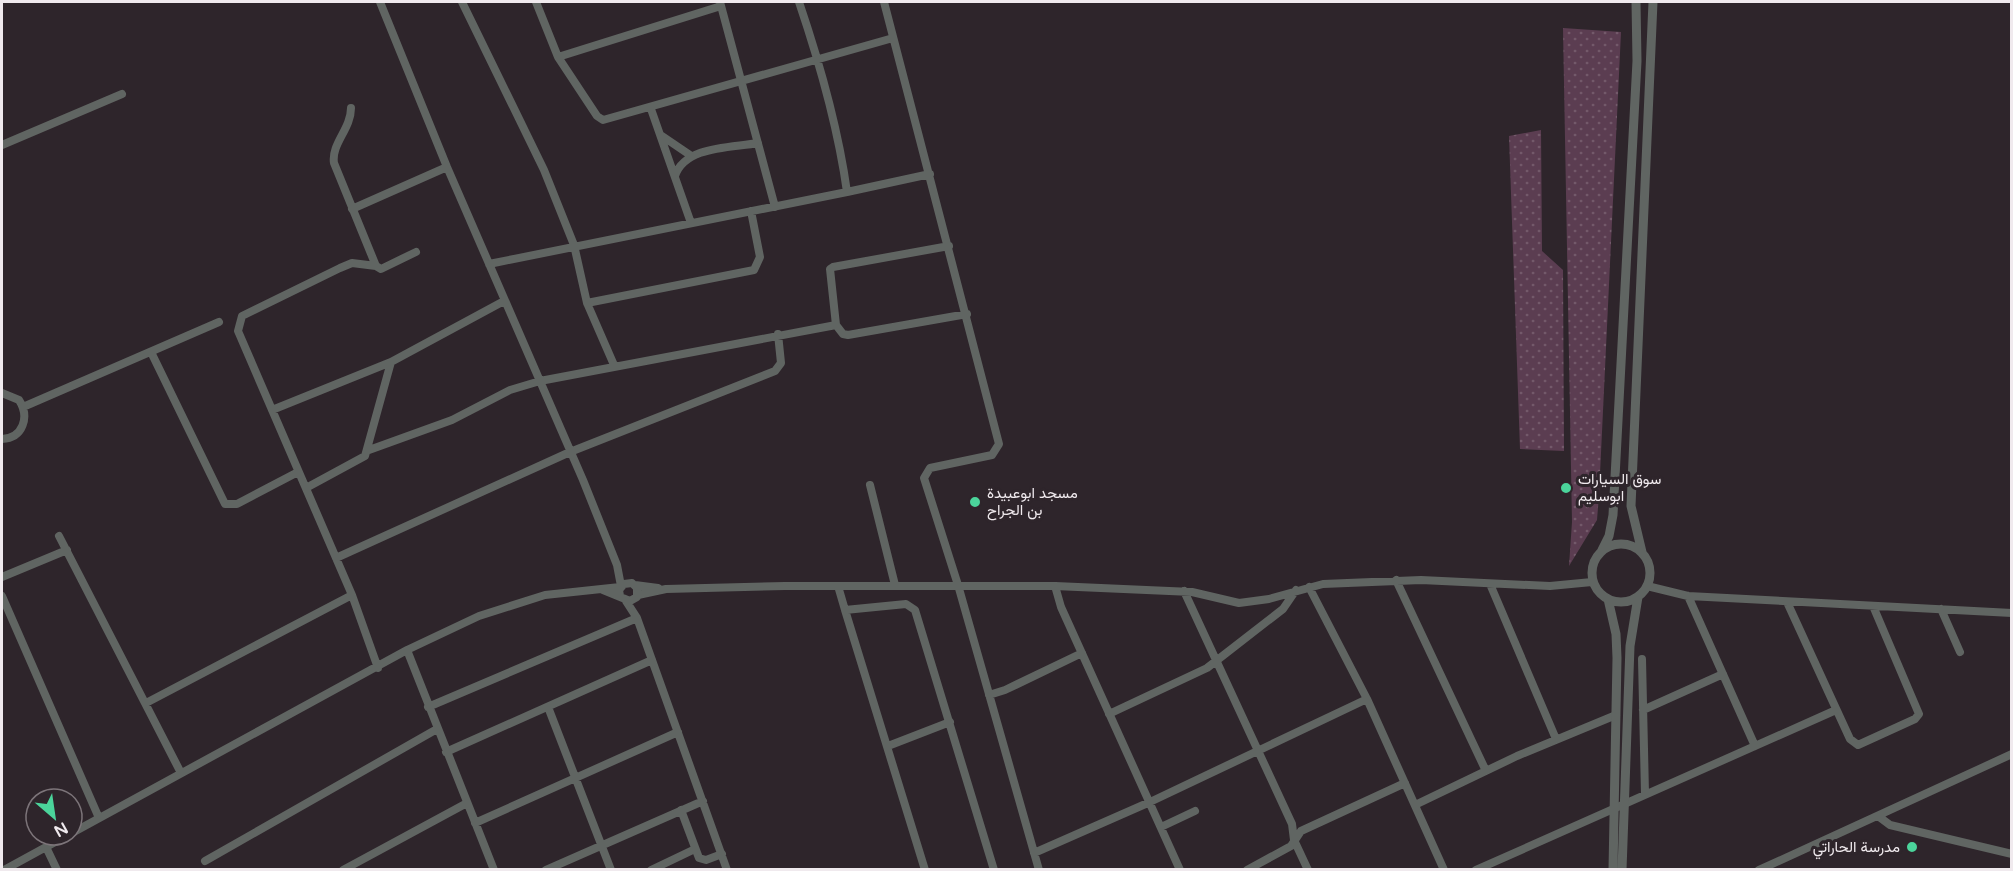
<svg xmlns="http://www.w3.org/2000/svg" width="2013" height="871" font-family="'Varela Round',Vazirmatn,sans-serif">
<defs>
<pattern id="garden-dots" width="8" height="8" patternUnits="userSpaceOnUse" patternTransform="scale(1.5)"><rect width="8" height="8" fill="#5b3d51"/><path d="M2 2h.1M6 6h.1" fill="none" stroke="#73596a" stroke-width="1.8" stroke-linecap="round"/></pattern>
</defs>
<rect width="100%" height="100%" fill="#2e252b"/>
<!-- garden -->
<path fill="url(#garden-dots)" d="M1563,28l58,4 -22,463 -2,25 -28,46 3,-44z
M1541,130l1,121 21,19 1,181 -44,-2 -11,-313z"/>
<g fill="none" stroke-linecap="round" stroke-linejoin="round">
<!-- minor -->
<path stroke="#606562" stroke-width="8" d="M380,2l67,165 136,313 34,85 4,21
M462,2l82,168 30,75 13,58 27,62
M536,2l22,55 39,59 6,4 290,-82
M720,2l55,205
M884,2l115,442 -7,11 -62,13 -6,10 34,107 81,285
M558,57l163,-51
M351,108c0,21 -20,36 -17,55l42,103 5,3 35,-17
M651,109l40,114
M662,136l28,19
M2,145l120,-51
M675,176c10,-30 55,-28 83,-33
M847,192l83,-18
M352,209l95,-42
M489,264l358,-72c-9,-65 -27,-128 -48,-190
M376,266l-24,-3 -12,5 -98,48 -4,15 114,264 26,73
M587,303l167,-33 6,-13 -9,-46
M836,325l7,9 5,1 119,-21
M151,352l74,152h12l61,-32
M2,393l17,7c11,17 4,38 -17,39
M23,407l196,-85
M272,410l119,-48 113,-61
M369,450l83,-30 58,-30 30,-9 296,-56 -6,-56 3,-2 116,-21
M870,485l25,100
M306,488l59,-32 26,-94
M59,536l122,237
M336,558l234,-106 205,-81 6,-8 -3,-29
M2,577l65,-27
M1396,580l90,191
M1490,584l66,155
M635,585l23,3
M838,586l7,24
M1055,586l6,21 119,263
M1647,586l41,10 324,17
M1309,587l58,112 77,171
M603,590l27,11 7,-4v-9l-5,-5 -8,1 -5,6 1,6
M1184,591l108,233 2,16 14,30
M638,595l28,-6 119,-3h270l137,6 47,11 30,-4 54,-15 98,-4 129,6 42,-4
M2,596l97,222
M1688,596l67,150
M626,601l11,17 90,252
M1787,602l63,137 8,6 57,-26 4,-5 -46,-108
M1941,609l19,43
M407,650l87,220
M1642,659l3,135
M989,695l16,-5 77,-37
M146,703l206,-108
M428,707l209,-89
M548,707l63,163
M1643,710l80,-36
M1109,714l98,-46 76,-59 13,-19
M888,746l62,-24
M446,752l206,-92
M1415,805l102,-49 99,-41
M681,810l18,48 7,2 16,-6
M1878,816l12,9 122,29
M475,823l203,-91
M1161,827l34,-16
M72,833l335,-183 72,-34 66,-21 75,-8
M46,847l11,23
M1034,853l116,-51 217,-103
M205,861l232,-132
M4,870l64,-35
M343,870l124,-67
M546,870l157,-69
M651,870l44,-21
M925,870l-80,-260 61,-6 9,6 79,260
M1247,870l44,-24 10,-15 104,-48
M1476,870l360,-160
M1759,870l253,-116"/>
<!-- tertiary -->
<path stroke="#606562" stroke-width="9" d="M1592 573a29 29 0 1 1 58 0a29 29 0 1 1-58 0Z
M1602,550l7,-14 4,-21 24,-454 -1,-59
M1642,552l-11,-46 22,-504
M1608,599l8,35 1,24 -4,212
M1622,870l8,-224 8,-49"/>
</g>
<!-- markers -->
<g fill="#4bd49b" stroke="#2e252b" stroke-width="2">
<circle cx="1566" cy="488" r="6"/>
<circle cx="975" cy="502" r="6"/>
<circle cx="1912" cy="847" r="6"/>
</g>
<g text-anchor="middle" stroke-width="6" stroke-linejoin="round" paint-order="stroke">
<!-- poi labels -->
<g font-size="15" fill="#f0eaee" stroke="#2e252b" text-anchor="start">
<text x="1578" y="484">سوق السيارات<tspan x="1578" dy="17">ابوسليم</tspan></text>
<text x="987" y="498">مسجد ابوعبيدة<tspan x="987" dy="17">بن الجراح</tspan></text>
<text x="1900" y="852" text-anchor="end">مدرسة الحاراتي</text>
</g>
</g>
<!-- border -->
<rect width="2013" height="871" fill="none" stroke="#f0eaee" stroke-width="6"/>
<!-- north arrow -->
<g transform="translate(54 817) rotate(151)"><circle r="28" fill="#2e252b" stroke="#7c7479" stroke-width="1.5"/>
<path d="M0-4.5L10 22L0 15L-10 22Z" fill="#4bd49b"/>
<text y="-9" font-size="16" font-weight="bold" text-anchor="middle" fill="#f0eaee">N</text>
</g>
</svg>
